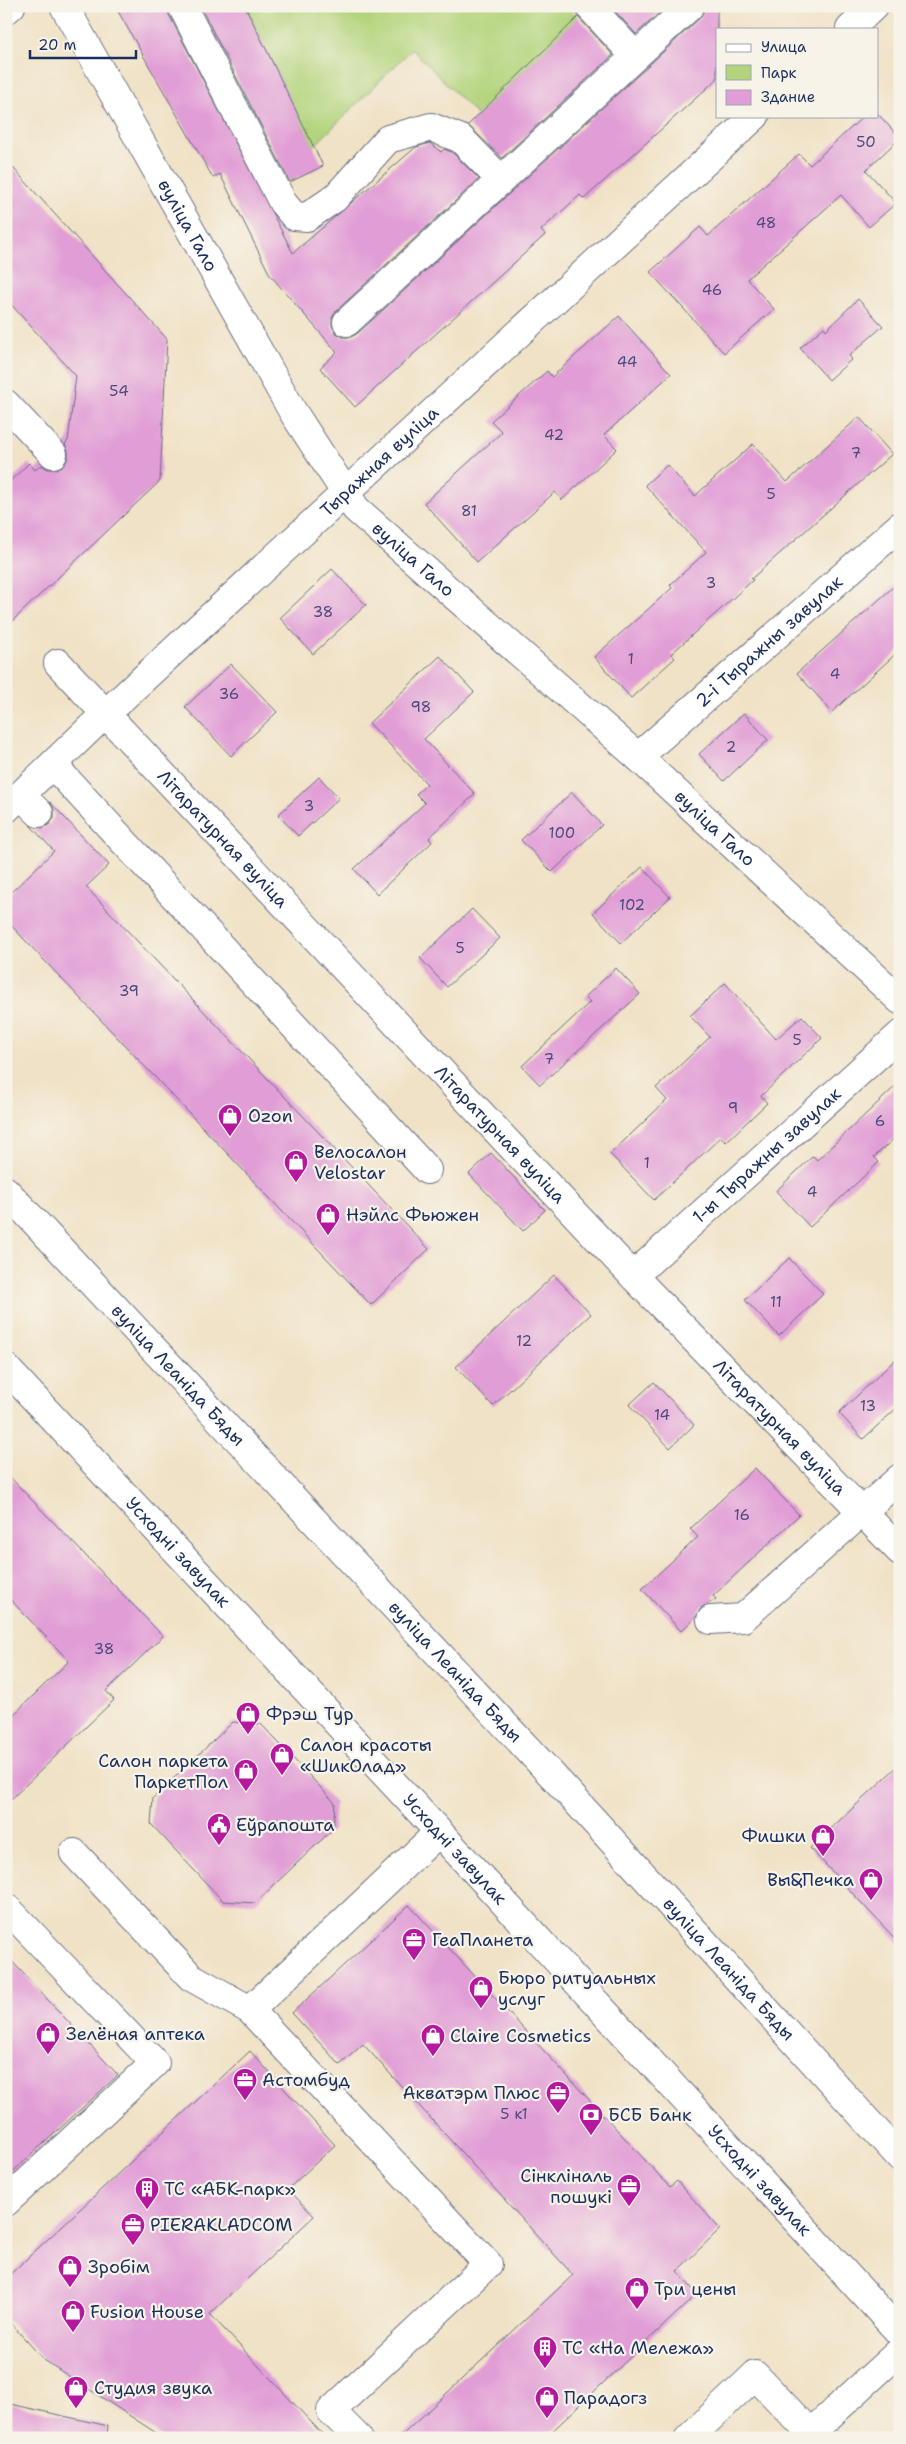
<svg xmlns="http://www.w3.org/2000/svg" width="906" height="2444" font-family="'Shantell Sans',sans-serif">
<rect width="100%" height="100%" fill="#f7f3e8"/>
<filter id="ink" filterUnits="userSpaceOnUse"><feTurbulence type="fractalNoise" baseFrequency=".02" numOctaves="2"/><feDisplacementMap in="SourceGraphic" scale="10" xChannelSelector="R" yChannelSelector="G"/><feConvolveMatrix kernelMatrix="1 2 1 2 8 2 1 2 1" color-interpolation-filters="sRGB"/></filter>
<filter id="wash" filterUnits="userSpaceOnUse"><feTurbulence type="fractalNoise" baseFrequency=".0096" numOctaves="4" result="noise"/><feDisplacementMap in="SourceGraphic" scale="20" xChannelSelector="R" yChannelSelector="G"/><feGaussianBlur stdDeviation="1.12" result="paint"/><feColorMatrix in="noise" values="0 0 0 0 0 0 0 0 0 0 0 0 0 0 0 0 0 1.4 0 .05"/><feComposite in="paint" operator="in"/></filter>
<g filter="url(#wash)">
<rect width="100%" height="100%" fill="#f0e2c6"/>
<!-- green -->
<path fill="#b3d47c" stroke="#67826d" d="M245,6h321l12,12 -100,98 -66,-67 -99,98z"/>
<g id="blocks">
<!-- building -->
<path fill="#e19dd6" d="M115,6h52l1,7 125,240 123,-106 14,-4 11,9 3,-3 8,3 27,27 -143,132 -4,7v8l4,7 7,4h8l7,-4 343,-316 4,-11h12v73l-133,120 -4,-4 -39,35 4,5 -190,172 -35,-39 17,-16 -67,-77 -50,-101 -7,4z
M200,6h45l78,160 -33,16z
M610,6h57l-31,28z
M578,17l35,38 -111,103 -34,-33z
M877,113l23,25 -34,32 30,33 -27,24 -28,-32 -94,84 27,30 -50,44 -74,-81 50,-45 8,9 91,-82 11,11 54,-49h13z
M6,160l161,179 -7,142 -154,146v-142l23,-22 6,7 6,-5 7,4h8l8,-4 4,-7v-7l-3,-7 3,-3 8,-65 -70,-77z
M858,299l25,27 -34,30 3,3 -23,21 -29,-32 24,-21 2,3z
M619,316l52,58 -67,61 13,14 -55,51 -7,-8 -78,70 -53,-59 78,-71 -11,-11 56,-50 5,6z
M859,417l33,37 -141,125 2,1 -82,74 4,4 -44,40 -37,-41 78,-69 -2,-3 36,-33 -61,-67 22,-20 28,31 58,-52 34,38z
M332,569l34,36 -53,49 -33,-36z
M900,581v69l-68,62 -35,-39z
M440,656l34,36 -50,47 51,55 -46,44 3,4 -55,52 -23,-25 71,-66 -9,-9 11,-10 -58,-61z
M231,664l46,48 -46,44 -46,-49z
M744,713l24,27 -44,41 -25,-27z
M319,777l20,21 -41,38 -20,-21z
M572,792l30,33 -50,47 -31,-32z
M50,802l59,63 -23,22 343,362 -58,56 -365,-385v-23l48,-46 -24,-26 13,3 7,-4 4,-7v-8z
M642,867l28,30 -49,46 -28,-30z
M472,909l28,29 -53,49 -27,-29z
M616,968l24,26 -100,91 -18,-19 68,-64 -5,-5z
M725,983l51,56 26,-23 20,22 -61,58 6,7 -41,39 -5,-5 -67,63 -44,-46 57,-54 -11,-12 54,-51 -20,-21z
M900,1082v51l-26,24 5,5 -69,65 -34,-36 37,-35 4,4z
M491,1153l54,57 -22,21 -54,-57z
M789,1258l34,36 -44,42 -34,-36z
M554,1275l37,39 -98,92 -37,-39z
M900,1355v50l-37,34 -24,-26z
M654,1382l40,43 -24,23 -41,-43z
M755,1468l44,47 -86,81 3,3 -14,8 -6,10 -15,14 -39,-42 56,-52 -8,-8z
M6,1473l157,163 -57,55 8,9 -108,104v-82l63,-61 -63,-66z
M233,1722l28,2 74,79 -2,26 -78,74 -32,-2 -72,-77 2,-26z
M900,1764v180l-90,-96z
M409,1905l261,282 7,-6 43,48 -43,42 20,23 -152,144h-146l174,-163 -210,-231 -23,21 -48,-52z
M6,1955l112,120 -112,103z
M250,2051l85,94 -47,44 26,27 -104,98 116,124h-162l-120,-78 -38,-42v-40z
M6,2403l102,23 -1,12h-101z"/>
</g>
</g>
<g filter="url(#ink)">
<use href="#blocks" fill-opacity="0" stroke="#666e82" stroke-width="1"/>
<g fill="none" stroke-linecap="round" stroke-linejoin="round">
<defs>
<g id="minor">
<path id="s1" d="M64,6l229,406 63,97 282,248 262,243"/>
<path d="M182,6l101,197 11,13 13,1 28,-19 53,-59 43,-12 30,12 40,41"/>
<path d="M589,6l46,50"/>
<path d="M6,10l5,-4"/>
<path d="M850,29l24,-23"/>
<path d="M347,322l343,-316"/>
<path d="M6,404l47,50"/>
<path id="s2" d="M58,663l575,613 267,275"/>
<path id="s3" d="M638,757l262,-231"/>
<path d="M53,765l374,405"/>
<path d="M21,795l18,18"/>
<path id="s4" d="M6,809l100,-96 649,-597"/>
<path id="s5" d="M633,1276l267,-241"/>
<path id="s6" d="M6,1368l433,464 461,501"/>
<path d="M711,1620l32,-2 157,-140"/>
<path d="M74,1853l117,124 59,33"/>
<path d="M6,1907l149,156 -149,139"/>
<path d="M358,2438l-27,-27 157,-147 -238,-254 189,-178"/>
<path d="M689,2438l66,-63 55,58"/>
<path d="M805,2438l95,-87"/>
</g>
<g id="major">
<path id="s7" d="M6,1191l558,597 336,369"/>
</g>
</defs>
<!-- minor casing -->
<use href="#minor" stroke="#666e82" stroke-width="30"/>
<!-- major casing -->
<use href="#major" stroke="#666e82" stroke-width="30"/>
<!-- minor -->
<use href="#minor" stroke="#fff" stroke-width="28"/>
<!-- major -->
<use href="#major" stroke="#fff" stroke-width="28"/>
</g>
</g>
<!-- icons -->
<defs>
<symbol id="shop-pin" viewBox="-11 -11 22 30"><path d="M0 17L-7.5 6A9.5 9.5 0 1 1 7.5 6Z" fill="#b5179e" stroke="#f7f3e8"/><path d="M-5-2.5h2.3a2.7 3.5 0 0 1 5.4 0H5L5.5 6h-11ZM-1.5-2.5h3a1.5 2.3 0 0 0-3 0Z" fill="#fff"/></symbol>
<symbol id="civic-pin" viewBox="-11 -11 22 30"><path d="M0 17L-7.5 6A9.5 9.5 0 1 1 7.5 6Z" fill="#b5179e" stroke="#f7f3e8"/><path d="M-.6-6.5H3V-4.5H.6V-3L4-1V1h2V6H-6V1h2V-1L-.6-3ZM-1.2 2.5V6h2.4V2.5Z" fill="#fff"/></symbol>
<symbol id="office-pin" viewBox="-11 -11 22 30"><path d="M0 17L-7.5 6A9.5 9.5 0 1 1 7.5 6Z" fill="#b5179e" stroke="#f7f3e8"/><path d="M-6-3h4V-5.5h4V-3h4V5H-6ZM-1-4.5V-3h2v-1.5ZM-6 0V1H6V0Z" fill="#fff"/></symbol>
<symbol id="bank-pin" viewBox="-11 -11 22 30"><path d="M0 17L-7.5 6A9.5 9.5 0 1 1 7.5 6Z" fill="#b5179e" stroke="#f7f3e8"/><path d="M-6-4H6V4H-6ZM0-2.3a2.3 2.3 0 1 0 0 4.6a2.3 2.3 0 1 0 0-4.6Z" fill="#fff"/></symbol>
<symbol id="building-pin" viewBox="-11 -11 22 30"><path d="M0 17L-7.5 6A9.5 9.5 0 1 1 7.5 6Z" fill="#b5179e" stroke="#f7f3e8"/><path d="M-4-6H4V6H1V3H-1V6H-4ZM-2.5-4.3h1.7v1.8h-1.7ZM.8-4.3h1.7v1.8H.8ZM-2.5-1h1.7V.8h-1.7ZM.8-1h1.7V.8H.8Z" fill="#fff"/></symbol>
</defs>
<g fill-rule="evenodd">
<use href="#shop-pin" x="216" y="1102" width="28" height="38"/>
<use href="#shop-pin" x="282" y="1148" width="28" height="38"/>
<use href="#shop-pin" x="314" y="1201" width="28" height="38"/>
<use href="#shop-pin" x="234" y="1700" width="28" height="38"/>
<use href="#shop-pin" x="268" y="1741" width="28" height="38"/>
<use href="#shop-pin" x="232" y="1757" width="28" height="38"/>
<use href="#civic-pin" x="205" y="1811" width="28" height="38"/>
<use href="#shop-pin" x="809" y="1822" width="28" height="38"/>
<use href="#shop-pin" x="857" y="1866" width="28" height="38"/>
<use href="#office-pin" x="400" y="1926" width="28" height="38"/>
<use href="#shop-pin" x="467" y="1974" width="28" height="38"/>
<use href="#shop-pin" x="34" y="2020" width="28" height="38"/>
<use href="#shop-pin" x="419" y="2022" width="28" height="38"/>
<use href="#office-pin" x="231" y="2066" width="28" height="38"/>
<use href="#office-pin" x="544" y="2079" width="28" height="38"/>
<use href="#bank-pin" x="577" y="2101" width="28" height="38"/>
<use href="#office-pin" x="615" y="2172" width="28" height="38"/>
<use href="#building-pin" x="133" y="2175" width="28" height="38"/>
<use href="#office-pin" x="119" y="2211" width="28" height="38"/>
<use href="#shop-pin" x="56" y="2253" width="28" height="38"/>
<use href="#shop-pin" x="623" y="2275" width="28" height="38"/>
<use href="#shop-pin" x="59" y="2298" width="28" height="38"/>
<use href="#building-pin" x="531" y="2334" width="28" height="38"/>
<use href="#shop-pin" x="62" y="2374" width="28" height="38"/>
<use href="#shop-pin" x="533" y="2384" width="28" height="38"/>
</g>
<g text-anchor="middle" stroke-width="4.5" stroke-linejoin="round" paint-order="stroke">
<!-- number labels -->
<g font-size="15" fill="#4c4a7c">
<text x="866" y="147">50</text>
<text x="766" y="228">48</text>
<text x="712" y="295">46</text>
<text x="627" y="367">44</text>
<text x="119" y="396">54</text>
<text x="554" y="440">42</text>
<text x="856" y="458">7</text>
<text x="771" y="499">5</text>
<text x="469" y="516">81</text>
<text x="711" y="588">3</text>
<text x="323" y="617">38</text>
<text x="631" y="664">1</text>
<text x="835" y="679">4</text>
<text x="229" y="699">36</text>
<text x="421" y="712">98</text>
<text x="731" y="752">2</text>
<text x="309" y="811">3</text>
<text x="562" y="838">100</text>
<text x="632" y="910">102</text>
<text x="460" y="953">5</text>
<text x="129" y="996">39</text>
<text x="797" y="1045">5</text>
<text x="549" y="1064">7</text>
<text x="733" y="1113">9</text>
<text x="880" y="1126">6</text>
<text x="647" y="1168">1</text>
<text x="812" y="1197">4</text>
<text x="776" y="1307">11</text>
<text x="524" y="1346">12</text>
<text x="868" y="1411">13</text>
<text x="662" y="1420">14</text>
<text x="742" y="1520">16</text>
<text x="104" y="1654">38</text>
<text x="514" y="2119">5 к1</text>
</g>
<!-- street labels -->
<g font-size="18" fill="#1b2f5e" stroke="#f7f3e8">
<text dy="6" stroke="none"><textPath href="#s1" startOffset="252">вуліца Гало</textPath></text>
<text dy="6" stroke="none"><textPath href="#s4" startOffset="510">Тыражная вуліца</textPath></text>
<text dy="6" stroke="none"><textPath href="#s1" startOffset="658">вуліца Гало</textPath></text>
<text dy="6" stroke="none"><textPath href="#s3" startOffset="175">2-і Тыражны завулак</textPath></text>
<text dy="6" stroke="none"><textPath href="#s1" startOffset="1062">вуліца Гало</textPath></text>
<text dy="6" stroke="none"><textPath href="#s2" startOffset="241">Літаратурная вуліца</textPath></text>
<text dy="6" stroke="none"><textPath href="#s2" startOffset="646">Літаратурная вуліца</textPath></text>
<text dy="6" stroke="none"><textPath href="#s5" startOffset="180">1-ы Тыражны завулак</textPath></text>
<text dy="6" stroke="none"><textPath href="#s7" startOffset="252">вуліца Леаніда Бяды</textPath></text>
<text dy="6" stroke="none"><textPath href="#s2" startOffset="1051">Літаратурная вуліца</textPath></text>
<text dy="6" stroke="none"><textPath href="#s6" startOffset="252">Усходні завулак</textPath></text>
<text dy="6" stroke="none"><textPath href="#s7" startOffset="658">вуліца Леаніда Бяды</textPath></text>
<text dy="6" stroke="none"><textPath href="#s6" startOffset="658">Усходні завулак</textPath></text>
<text dy="6" stroke="none"><textPath href="#s7" startOffset="1062">вуліца Леаніда Бяды</textPath></text>
<text dy="6" stroke="none"><textPath href="#s6" startOffset="1108">Усходні завулак</textPath></text>
</g>
<!-- poi labels -->
<g font-size="18" fill="#1b2f5e" stroke="#f7f3e8" text-anchor="start">
<text x="248" y="1122">Ozon</text>
<text x="314" y="1158">Велосалон<tspan x="314" dy="21">Velostar</tspan></text>
<text x="346" y="1221">Нэйлс Фьюжен</text>
<text x="266" y="1720">Фрэш Тур</text>
<text x="300" y="1751">Салон красоты<tspan x="300" dy="21">«ШикОлад»</tspan></text>
<text x="228" y="1767" text-anchor="end">Салон паркета<tspan x="228" dy="21">ПаркетПол</tspan></text>
<text x="236" y="1831">Еўрапошта</text>
<text x="806" y="1842" text-anchor="end">Фишки</text>
<text x="854" y="1886" text-anchor="end">Вы&amp;Печка</text>
<text x="432" y="1946">ГеаПланета</text>
<text x="498" y="1984">Бюро ритуальных<tspan x="498" dy="21">услуг</tspan></text>
<text x="66" y="2040">Зелёная аптека</text>
<text x="450" y="2042">Claire Cosmetics</text>
<text x="262" y="2086">Астомбуд</text>
<text x="540" y="2099" text-anchor="end">Акватэрм Плюс</text>
<text x="608" y="2121">БСБ Банк</text>
<text x="612" y="2182" text-anchor="end">Сінкліналь<tspan x="612" dy="21">пошукі</tspan></text>
<text x="164" y="2195">ТС «АБК-парк»</text>
<text x="150" y="2231">PIERAKLADCOM</text>
<text x="88" y="2273">Зробім</text>
<text x="654" y="2295">Три цены</text>
<text x="90" y="2318">Fusion House</text>
<text x="562" y="2354">ТС «На Мележа»</text>
<text x="94" y="2394">Студия звука</text>
<text x="564" y="2404">Парадогз</text>
</g>
</g>
<!-- margin -->
<rect width="906" height="2444" fill="none" stroke="#f7f3e8" stroke-width="25"/>
<!-- legend -->
<rect x="716" y="28" width="162" height="90" fill="#f7f3e8" stroke="#9fa5b1"/>
<rect x="726" y="44" width="25" height="8" fill="#ffffff" stroke="#9fa5b1"/>
<text x="761" y="52" font-size="15" fill="#1b2f5e">Улица</text>
<rect x="726" y="65" width="25" height="15" fill="#b3d47c" stroke="#9fa5b1"/>
<text x="761" y="78" font-size="15" fill="#1b2f5e">Парк</text>
<rect x="726" y="90" width="25" height="15" fill="#e19dd6" stroke="#9fa5b1"/>
<text x="761" y="102" font-size="15" fill="#1b2f5e">Здание</text>
<!-- scale -->
<path d="M30 50v8h106v-8" fill="none" stroke="#1b2f5e" stroke-width="2.5"/>
<text x="38" y="50" font-size="15" fill="#1b2f5e" stroke="#f7f3e8" stroke-width="4" paint-order="stroke">20 m</text>
</svg>
